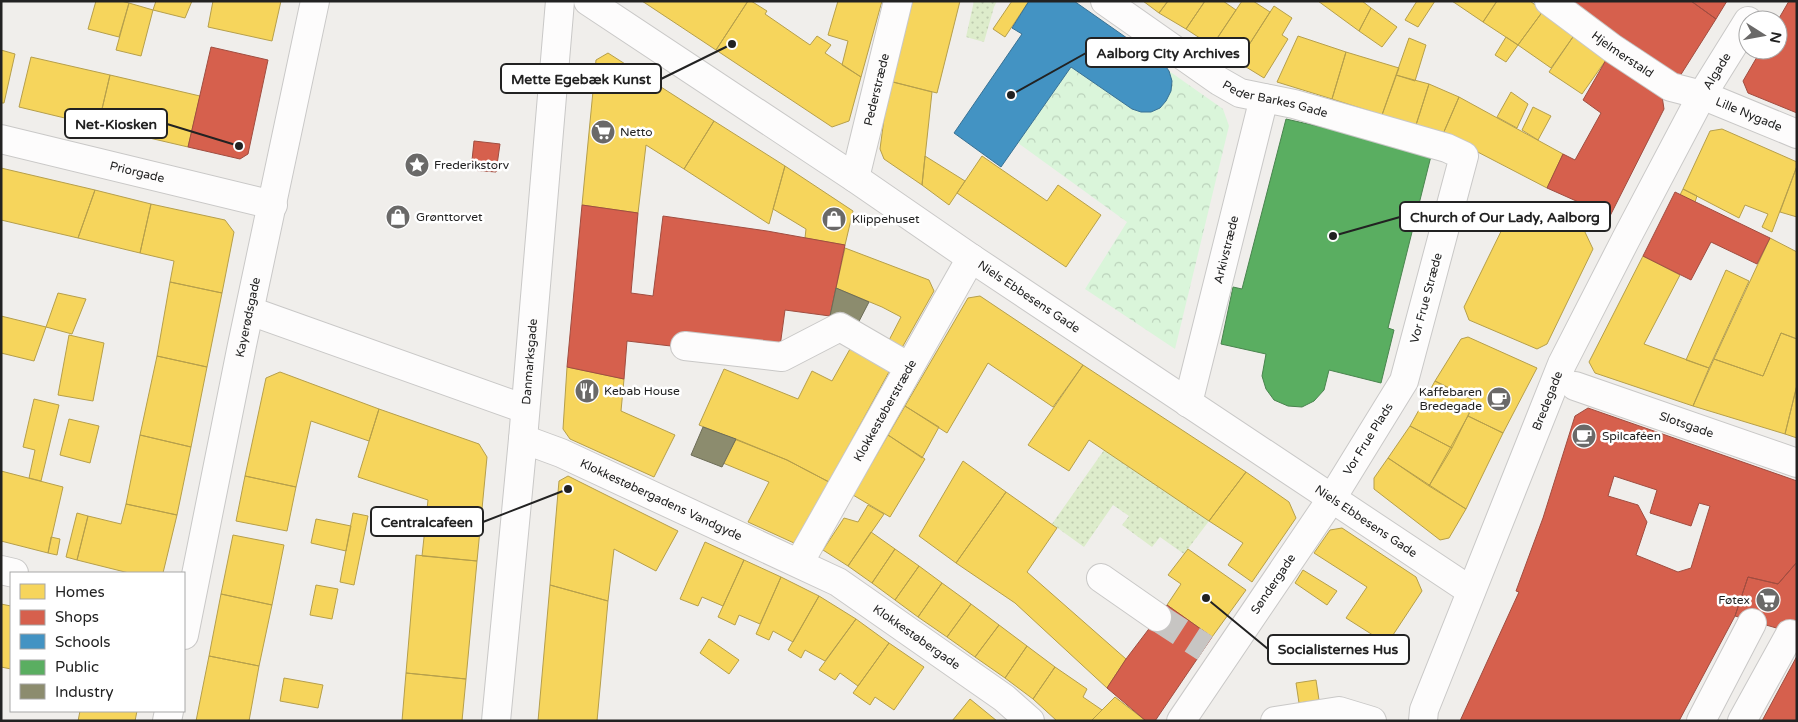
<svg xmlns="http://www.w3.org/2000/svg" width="1798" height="722" font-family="'Varela Round',sans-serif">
<defs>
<pattern id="grass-dots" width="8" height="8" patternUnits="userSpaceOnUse" patternTransform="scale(1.25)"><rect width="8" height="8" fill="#ddeccb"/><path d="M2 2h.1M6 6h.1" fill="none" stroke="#bdcaae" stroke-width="1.8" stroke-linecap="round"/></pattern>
<pattern id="park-crowns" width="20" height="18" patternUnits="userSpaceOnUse" patternTransform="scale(1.25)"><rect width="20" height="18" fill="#daf5da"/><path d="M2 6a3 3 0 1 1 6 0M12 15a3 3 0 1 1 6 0" fill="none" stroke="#bbd2bb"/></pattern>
</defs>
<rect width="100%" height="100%" fill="#f0eeeb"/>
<!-- grass -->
<path fill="url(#grass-dots)" d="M974,1h23l-3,6 -10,35 -18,-5z
M1104,450l105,71 -25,33 -24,-17 -8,10 -30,-22 7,-9 -16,-11 -29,42 -32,-23z"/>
<!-- park -->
<path fill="url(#park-crowns)" d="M1071,67l61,42c28,10 44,-13 37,-38l54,38 6,17 -54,223 -90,-60 42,-67 -109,-79z"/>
<!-- homes -->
<path fill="#f6d55c" stroke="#b69f4b" d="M96,1h25l8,2 -10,34 -31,-8z
M156,1h36l-7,17 -32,-8z
M213,1h68l-9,40 -64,-14z
M642,1h106l-32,49z
M748,1h3l16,10 -2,3 45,31 7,-9 14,9 -6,8 36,24 -12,44 -17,6 -116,-77z
M838,1h44l-21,76 -19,-12 6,-24 -20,-6z
M908,1h52l-23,92 -48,-12z
M1012,1h17l-24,36 -12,-8z
M1143,1h25l-9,12z
M1168,1h37l-19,28 -27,-16z
M1205,1h18l13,9 -24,36 -26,-17z
M1242,1h11l17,11 -32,50 -26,-16z
M1318,1h44l9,7 -12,23z
M1417,1h18l-17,26 -13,-7z
M1452,1h45l-14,21z
M1497,1h33l13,10 -25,34 -35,-23z
M129,3l24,7 -12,46 -25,-6z
M1274,6l18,12 -10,17 6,4 -24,39 -26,-16z
M1371,8l26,19 -15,20 -23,-16z
M1543,11l32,23 -24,34 -33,-23z
M1575,34l31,26 -24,34 -33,-22z
M1298,36l48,16 -14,47 -55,-17z
M1506,37l12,8 -12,17 -11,-7z
M1409,38l17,7 -11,36 -19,-6z
M1,50l14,4 -11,49h-3z
M1346,52l53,16 -17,47 -50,-16z
M608,53l106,68 -30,48 -38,-24 -8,68 -56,-8 14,-145z
M31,57l79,18 -12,51 -79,-19z
M110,75l90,21 -12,51 -90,-21z
M1396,75l33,9 -13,41 -34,-10z
M889,81l43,11 -10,93 -38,-26 -4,-10z
M1429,84l30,13 -16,37 -27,-9z
M1511,92l17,12 -11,24 -20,-11z
M1459,97l104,57 -16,34 -104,-54z
M1533,107l18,9 -13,24 -16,-10z
M714,121l71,45 -16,58 -85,-55z
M1722,129l75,33v4l-25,66 -10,-5 6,-13 -23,-9 -6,13 -56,-29 27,-58z
M925,156l40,25 -16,24 -27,-20z
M982,156l65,45 11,-16 43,30 -35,52 -109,-74z
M785,166l68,45 -8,34 -40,-7 1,-9 -33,-20z
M1797,166v51l-17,-5z
M1,168l94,22 -17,48 -77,-18z
M1683,189l14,7 -2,6 -15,-7z
M95,190l56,14 -11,49 -62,-15z
M1528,202l56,28 9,19 -46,95 -10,5 -68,-29 -5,-13 48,-98z
M151,204l74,16 9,12 -12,61 -52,-11 4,-21 -34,-8z
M1770,238l27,14v87l-16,-6 -18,43 -49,-17z
M845,248l84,32 5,11 -35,62 -13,-7 15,-29 -19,-10 -46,-19z
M1643,256l37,19 -36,69 65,24 -16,38 -98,-33 -6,-11z
M1726,270l23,11 -40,87 -23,-8z
M170,282l52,11 -15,74 -50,-11z
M58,293l28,6 -14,35 -26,-7z
M980,296l103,69 -30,42 -65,-44 -41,70 -42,-27 63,-108z
M1,316l45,11 -12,34 -33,-8z
M1781,333l16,6v46l-12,49 -92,-28 21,-47 49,17z
M69,335l35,8 -11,58 -35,-6z
M1468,337l69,31 -34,65 -35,-17 7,-15 -40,-20 26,-42z
M850,349l40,21 -61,112 -42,-22 -88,-35 25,-56 74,30 14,-28 20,10z
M157,356l50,11 -16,80 -51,-12z
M1083,365l163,107 -37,49 -120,-81 -20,31 -41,-26z
M567,367l57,12 -3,32 54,24 -21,42 -84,-38 -7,-10z
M280,372l99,37 -10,32 -58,-20 -15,66 -51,-11 21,-98z
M1435,381l40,20 -23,47 -42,-22z
M1797,385v53l-12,-4z
M34,399l25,6 -18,76 -12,-3 6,-28 -12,-3z
M905,406l34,21 -17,31 -34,-23z
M379,409l100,35 8,13 -10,104 -55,-5 6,-56 -70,-23z
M1468,416l35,17 -37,76 -37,-23z
M69,419l30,7 -9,37 -30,-8z
M1410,426l42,22 -23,38 -41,-28z
M140,435l51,12 -14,68 -51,-11z
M888,435l37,24 -35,58 -37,-22z
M736,439l51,21 42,22 -35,61 -46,-21 21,-40 -46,-19z
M1388,458l78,51 -17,29 -9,2 -66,-51v-11z
M963,461l43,31 -50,71 -37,-27z
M1,471l62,16 -15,66 -47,-12z
M1246,472l43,30 7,16 -44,64 -24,-17 15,-22 -34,-22z
M245,476l51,11 -9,44 -51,-10z
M568,476l110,55 -22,40 -42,-22 -6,52 -58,-16 9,-104z
M1006,492l51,36 -30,44 99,87 -19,29 -92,-85 -59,-40z
M126,504l51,11 -14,58h-34l-52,-13 11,-44 33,8z
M868,505l16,9 -36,52 -25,-16 21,-32 14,4z
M77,513l11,3 -11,44 -11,-3z
M353,513l15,3 -14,69 -14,-3z
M316,519l35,7 -5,25 -35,-8z
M1342,528l74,49 6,14 -35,53 -41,-26 21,-31 -53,-34 16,-23z
M871,532l24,17 -23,34 -24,-17z
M233,535l51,10 -12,60 -51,-11z
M51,537l9,2 -3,16 -9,-2z
M705,542l39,18 -21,46 -21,-9 -4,9 -18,-7z
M895,549l24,17 -24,34 -23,-17z
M1188,549l58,41 -34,47 -45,-32 14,-21 -13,-9z
M416,555l61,6 -11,118 -60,-6z
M744,560l37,17 -21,47 -21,-9 -4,10 -17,-8z
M919,566l23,17 -24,34 -23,-17z
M1303,570l34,21 -10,14 -32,-22z
M781,577l38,19 -26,46 -20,-11 -4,9 -13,-6z
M942,583l29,21 -24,33 -29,-20z
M316,585l22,4 -6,30 -22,-4z
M550,585l58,16 -11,120h-59z
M221,594l51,11 -13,61 -50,-10z
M819,596l37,23 -31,42 -20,-11 -4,8 -13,-8z
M1,604l10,2v63l-10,-2z
M971,604l28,21 -24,32 -28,-20z
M856,619l33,24 -31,43 -18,-13 -5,7 -16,-10z
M999,625l28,21 -22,32 -30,-21z
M709,639l30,21 -10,14 -29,-21z
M889,643l35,24 -30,43 -19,-13 -5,8 -17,-12z
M1027,646l28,21 -22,32 -28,-21z
M209,656l50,10 -10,55h-53z
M1055,667l32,22 -4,8 19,13 -11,11h-34l-24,-22z
M406,673l60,6 -4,42h-60z
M284,678l39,7 -5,23 -38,-7z
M1316,680l3,20 -20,3 -3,-20z
M1115,697l31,24h-55z
M970,699l27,22h-45z
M80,711h57l-2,10h-57z"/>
<!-- shops -->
<path fill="#d6604d" stroke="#a04d40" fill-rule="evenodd" d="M1568,1h123l25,18 -36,57z
M1691,1h36l-11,18z
M1789,1h8v112l-49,-20 -5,-12 18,-31h17v-30z
M211,47l57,13 -20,94 -8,5 -52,-12z
M1606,60l56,36 2,13 -54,107 -63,-28 16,-34 12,6 26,-47 -18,-13z
M474,141l26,3 -4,28 -25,-2z
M1675,192l95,46 -13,26 -46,-22 -20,38 -48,-24z
M582,205l56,8 -7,80 22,3 10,-80 104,15 78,14 -15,71 -45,-6 -6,44 -107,-14 -1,6 -44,-5 -3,38 -57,-12z
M1588,408l209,73v81l-19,22 -30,-7 -13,39 -56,105h-219l59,-129 -3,-1 27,-73 32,-102zM1614,476l43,14 -7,23 41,13 8,-23 11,3 -19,62 -13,4 -42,-17 11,-33 -9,-17 -30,-9z
M1797,562v72l-62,-18 13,-39 30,7z
M1167,605l45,32 -57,84h-9l-39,-33 19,-29z
M1797,656v65h-35z"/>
<!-- schools -->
<path fill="#4393c3" stroke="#397193" d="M1029,1h45l90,63 5,7 3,10 -1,10 -5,10 -6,7 -9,4h-10l-9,-3 -61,-42 -70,100 -47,-34 68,-99 -10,-6z"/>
<!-- public -->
<path fill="#5aae61" stroke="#49844e" d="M1286,119l146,33 -44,176 6,2 -13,53 -52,-13 -5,20 -10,11 -12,6 -14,-1 -14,-6 -8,-11 -4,-13 4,-22 -45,-10 12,-57 9,2z"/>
<!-- industry -->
<path fill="#8c8c6e" stroke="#6c6c57" d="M836,288l33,14 -14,27 -25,-13z
M703,427l33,12 -14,28 -31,-12z"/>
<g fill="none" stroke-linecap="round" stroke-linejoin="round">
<!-- minor-tunnel -->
<path stroke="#c7c5c3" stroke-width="28" stroke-dasharray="28 14" stroke-linecap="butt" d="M1157,617l48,31"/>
<defs>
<g id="minor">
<path id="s1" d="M588,1l267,177 116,80 500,333"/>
<path id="s2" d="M1105,1l114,80 21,12 54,11 153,44 17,8 -60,225 -72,117 -151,223"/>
<path id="s3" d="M1549,1l63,47 59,39 31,8 95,39"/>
<path id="s4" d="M1,139l272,66"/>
<path id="s5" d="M855,178l43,-177"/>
<path d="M250,311l275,98"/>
<path d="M685,346l97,11 58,-30 69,40"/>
<path id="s6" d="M1575,386l222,77"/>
<path id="s7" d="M1188,403l76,-305"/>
<path id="s8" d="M523,439l38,14 277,129 166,116 26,23"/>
<path id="s9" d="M799,563l172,-305"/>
<path d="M1,570l13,3"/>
<path d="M1101,578l56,39"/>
<path id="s10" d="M184,635l58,-290 73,-344"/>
<path d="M167,721l2,-10"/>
<path id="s11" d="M496,721l27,-282 37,-438"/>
<path d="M1275,721l64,-10 33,10"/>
<path id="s12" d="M1423,721l1,-11 138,-346 64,-125 76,-144 46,-74"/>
<path d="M1701,721l51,-98"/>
<path d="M1742,721l48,-87"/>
</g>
</defs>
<!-- minor casing -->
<use href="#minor" stroke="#c9c8c7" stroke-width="30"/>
<!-- minor -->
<use href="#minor" stroke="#fdfcfc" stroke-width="28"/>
</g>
<!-- icons -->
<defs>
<symbol id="supermarket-disc" viewBox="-11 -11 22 22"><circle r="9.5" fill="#6a6968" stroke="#fff"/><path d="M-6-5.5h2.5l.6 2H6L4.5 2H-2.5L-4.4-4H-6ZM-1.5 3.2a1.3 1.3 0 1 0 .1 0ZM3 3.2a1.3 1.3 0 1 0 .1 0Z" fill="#fff"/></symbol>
<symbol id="sight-disc" viewBox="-11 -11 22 22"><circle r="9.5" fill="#6a6968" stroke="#fff"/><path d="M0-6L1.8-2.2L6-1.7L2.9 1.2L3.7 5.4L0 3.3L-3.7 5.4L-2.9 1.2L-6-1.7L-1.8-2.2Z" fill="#fff"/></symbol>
<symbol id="shop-disc" viewBox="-11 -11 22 22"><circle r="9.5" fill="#6a6968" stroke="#fff"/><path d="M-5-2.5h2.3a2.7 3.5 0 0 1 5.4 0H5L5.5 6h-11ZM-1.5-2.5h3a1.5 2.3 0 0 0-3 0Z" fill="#fff"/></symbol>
<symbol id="restaurant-disc" viewBox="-11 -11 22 22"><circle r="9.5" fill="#6a6968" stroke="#fff"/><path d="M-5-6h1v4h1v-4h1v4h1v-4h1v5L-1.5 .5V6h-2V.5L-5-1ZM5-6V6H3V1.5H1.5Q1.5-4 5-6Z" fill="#fff"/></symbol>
<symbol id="cafe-disc" viewBox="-11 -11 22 22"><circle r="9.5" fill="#6a6968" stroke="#fff"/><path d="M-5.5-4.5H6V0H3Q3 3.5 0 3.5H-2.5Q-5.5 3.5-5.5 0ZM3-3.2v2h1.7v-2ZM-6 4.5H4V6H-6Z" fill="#fff"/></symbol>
</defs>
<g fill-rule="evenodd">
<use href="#supermarket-disc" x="589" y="118" width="28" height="28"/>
<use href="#sight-disc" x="403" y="151" width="28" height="28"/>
<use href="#shop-disc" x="384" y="203" width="28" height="28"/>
<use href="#shop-disc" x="820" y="205" width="28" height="28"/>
<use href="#restaurant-disc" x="573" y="377" width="28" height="28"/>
<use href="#cafe-disc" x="1485" y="385" width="28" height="28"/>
<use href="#cafe-disc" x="1570" y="422" width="28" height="28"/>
<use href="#supermarket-disc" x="1754" y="586" width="28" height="28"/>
</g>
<g text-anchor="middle" stroke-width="5" stroke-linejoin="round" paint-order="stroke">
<!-- street labels -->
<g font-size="12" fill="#222" stroke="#fff">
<text dy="4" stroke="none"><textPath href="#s3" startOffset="91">Hjelmerstald</textPath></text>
<text dy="4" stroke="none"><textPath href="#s12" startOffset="715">Algade</textPath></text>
<text dy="4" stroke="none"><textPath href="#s5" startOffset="91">Pederstræde</textPath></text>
<text dy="4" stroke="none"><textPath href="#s2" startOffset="199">Peder Barkes Gade</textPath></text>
<text dy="4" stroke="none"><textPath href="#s3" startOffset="232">Lille Nygade</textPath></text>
<text dy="4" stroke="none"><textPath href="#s4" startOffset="140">Priorgade</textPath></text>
<text dy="4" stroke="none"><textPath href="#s7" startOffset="158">Arkivstræde</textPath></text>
<text dy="4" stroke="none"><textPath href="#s1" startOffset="531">Niels Ebbesens Gade</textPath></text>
<text transform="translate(1426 298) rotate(-75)" y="4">Vor Frue Stræde</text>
<text dy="4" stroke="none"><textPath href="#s10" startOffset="324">Kayerødsgade</textPath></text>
<text dy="4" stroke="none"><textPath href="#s11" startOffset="361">Danmarksgade</textPath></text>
<text dy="4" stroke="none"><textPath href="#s12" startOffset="344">Bredegade</textPath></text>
<text dy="4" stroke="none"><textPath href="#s9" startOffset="175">Klokkestøberstræde</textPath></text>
<text dy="4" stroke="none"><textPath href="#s6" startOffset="118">Slotsgade</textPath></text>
<text transform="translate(1368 439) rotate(-58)" y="4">Vor Frue Plads</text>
<text dy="4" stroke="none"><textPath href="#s8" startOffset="151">Klokkestøbergadens Vandgyde</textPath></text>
<text dy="4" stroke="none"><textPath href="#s1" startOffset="936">Niels Ebbesens Gade</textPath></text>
<text transform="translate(1273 584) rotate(-56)" y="4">Søndergade</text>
<text dy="4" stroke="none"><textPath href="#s8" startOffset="442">Klokkestøbergade</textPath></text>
</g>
<!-- poi labels -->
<g font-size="12" fill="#222" stroke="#fff" text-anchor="start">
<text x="620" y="136">Netto</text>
<text x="434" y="169">Frederikstorv</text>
<text x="416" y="221">Grønttorvet</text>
<text x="852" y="223">Klippehuset</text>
<text x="604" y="395">Kebab House</text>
<text x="1482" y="396" text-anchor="end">Kaffebaren<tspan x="1482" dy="14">Bredegade</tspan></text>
<text x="1602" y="440">Spilcaféen</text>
<text x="1750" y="604" text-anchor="end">Føtex</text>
</g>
</g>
<!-- callouts -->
<path fill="none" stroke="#222" stroke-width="2" d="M1011 95L1086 53M732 44L661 79M239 146L167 124M1333 236L1400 217M568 489L483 522M1206 598L1268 649"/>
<g fill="#222" stroke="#fff" stroke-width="2">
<circle cx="1011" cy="95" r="5"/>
<circle cx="732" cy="44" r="5"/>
<circle cx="239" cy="146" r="5"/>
<circle cx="1333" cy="236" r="5"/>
<circle cx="568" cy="489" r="5"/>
<circle cx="1206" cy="598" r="5"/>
</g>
<g fill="#fff" stroke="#222" stroke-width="2">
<rect x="1086" y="38" width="163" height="29" rx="5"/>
<rect x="501" y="64" width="160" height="29" rx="5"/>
<rect x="65" y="109" width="102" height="29" rx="5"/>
<rect x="1400" y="202" width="210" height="29" rx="5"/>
<rect x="371" y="507" width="112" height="29" rx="5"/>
<rect x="1268" y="635" width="141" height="29" rx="5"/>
</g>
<g font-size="14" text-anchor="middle" font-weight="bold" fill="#222">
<text x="1168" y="58">Aalborg City Archives</text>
<text x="581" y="84">Mette Egebæk Kunst</text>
<text x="116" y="129">Net-Kiosken</text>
<text x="1505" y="222">Church of Our Lady, Aalborg</text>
<text x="427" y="527">Centralcafeen</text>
<text x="1338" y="654">Socialisternes Hus</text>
</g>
<!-- border -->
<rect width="1798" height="722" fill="none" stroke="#222222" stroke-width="5"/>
<!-- legend -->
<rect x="10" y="572" width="175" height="140" fill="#ffffff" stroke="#a7a7a7"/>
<rect x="20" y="584" width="25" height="15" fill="#f6d55c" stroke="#a7a7a7"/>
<text x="55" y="597" font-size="15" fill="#222222">Homes</text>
<rect x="20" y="610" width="25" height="15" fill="#d6604d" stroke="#a7a7a7"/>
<text x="55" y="622" font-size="15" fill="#222222">Shops</text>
<rect x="20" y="634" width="25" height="15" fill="#4393c3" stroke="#a7a7a7"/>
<text x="55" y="647" font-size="15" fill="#222222">Schools</text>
<rect x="20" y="660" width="25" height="15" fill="#5aae61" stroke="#a7a7a7"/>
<text x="55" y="672" font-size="15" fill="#222222">Public</text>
<rect x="20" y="684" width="25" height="15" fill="#8c8c6e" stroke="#a7a7a7"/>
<text x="55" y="697" font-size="15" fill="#222222">Industry</text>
<!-- north arrow -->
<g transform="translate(1763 35) rotate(101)"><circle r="24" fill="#ffffff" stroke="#a7a7a7"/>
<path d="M0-4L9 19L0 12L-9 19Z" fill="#6a6968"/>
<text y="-8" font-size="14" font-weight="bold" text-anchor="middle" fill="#222222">N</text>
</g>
</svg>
